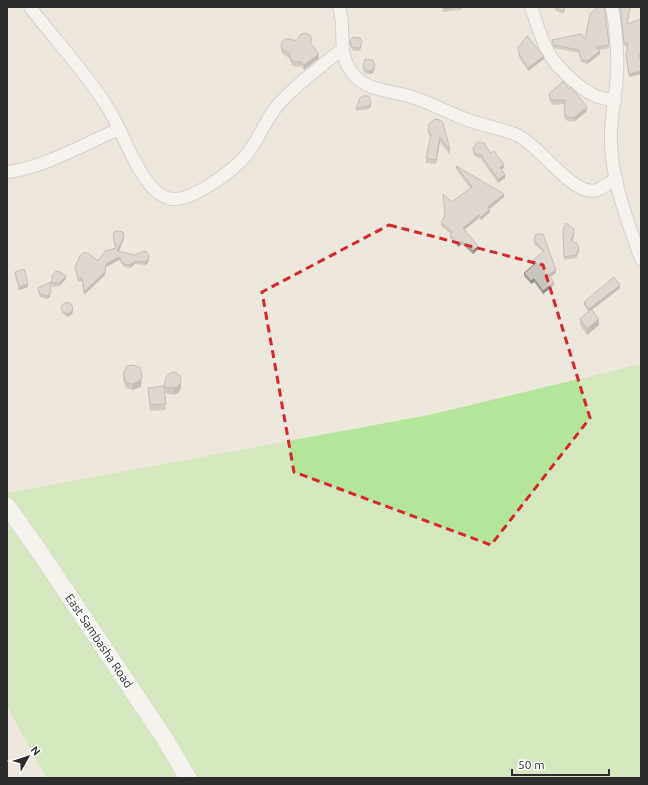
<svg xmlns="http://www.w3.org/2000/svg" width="648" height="785" font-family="Ubuntu,sans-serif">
<rect width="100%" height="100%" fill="#eee7de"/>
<!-- green -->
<path fill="#b4e699" d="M641,364v414h-595l-39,-72v-213l422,-78z"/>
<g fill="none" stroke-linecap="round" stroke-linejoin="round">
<defs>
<path id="street" d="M30,7c25,33 54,63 76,98 14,21 21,45 35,67 6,10 17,25 31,27 19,2 54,-24 68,-37 17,-16 23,-40 38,-57 18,-21 43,-38 64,-56
M339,7c8,24 -4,48 16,69 13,15 39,15 57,21 19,6 37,16 56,23 16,6 33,8 49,15 17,9 29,25 44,38 9,8 23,21 36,17 7,-3 13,-8 19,-11
M531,7c5,14 9,28 15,41 7,16 32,40 48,47 7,4 13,4 21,5
M612,7c4,21 6,45 5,67 -1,20 -6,41 -6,61 -1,42 16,85 30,124
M7,172c34,-3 80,-29 112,-43"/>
<path id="secondary" d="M7,506l34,48 124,185 23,39"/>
</defs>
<!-- street casing -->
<use href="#street" stroke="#b2b4c0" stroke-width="14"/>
<!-- secondary casing -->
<use href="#secondary" stroke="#b2b4c0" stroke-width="18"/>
<!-- street -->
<use href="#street" stroke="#fff" stroke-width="12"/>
<!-- secondary -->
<use href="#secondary" stroke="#fff" stroke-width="17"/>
</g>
<!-- wall -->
<path fill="#ada9a3" d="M443,7h20l-3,3 -17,2z
M555,7h10l-1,7 -6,-2 -3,-2z
M620,7h11l-4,17 14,-5v39h-1l-11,19 -3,-19 2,-12h-4z
M585,39l24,6v3l-11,2 2,4 -13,10 -6,-2 -2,-9 -25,-5 -2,-5v-3z
M350,41l12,4 -2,6h-5l-3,-1 -2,-6z
M311,44l8,14 -15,12 -3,-4 -5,1 -4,-2 -3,-7 -6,-4 -2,-3v-4z
M518,48l26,11 -16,12 -9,-14z
M363,66l12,2 -2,5 -4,1 -4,-1 -2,-4z
M563,81l24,30 -12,10 -5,1 -4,-2 -2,-3v-13l-11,1 -3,-3 -1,-3v-5z
M371,106l-2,3 -13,2v-3z
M435,119l15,31v5l-10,-13 -4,22 -10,-1v-5l4,-20 -2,-5 1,-9z
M473,148l18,5 13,15 -3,1 4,9 -7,5 -17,-24 -5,-2 -2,-2 -1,-4z
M456,166l48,31 -14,12v3l-9,8 -2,-2 -15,12 14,19 -5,5 -11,-10 -4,3 -8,-9v-3l1,-1 -10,-8v-4l11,-20 18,-14 -14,-19z
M563,230l11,6 -2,5 7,10 -3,7 -12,2z
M536,234l20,39 -6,4 4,8 -11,9 -9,-12 -3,2 -7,-8v-3l10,-9 -1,-1v-3l10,-8 -9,-8v-4z
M113,235l11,4 -5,13 30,7 -1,4 -3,2 -10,-1 -5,4 -6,-1 -5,-7 -13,7 -1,8 -21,20 -2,-14 -4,1 -3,-15 23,-6 8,-10 9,-3 -2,-10z
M15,272l13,15 -9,3 -4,-15z
M52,275l14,4 -7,7 -7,1z
M51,285l-1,12 -4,2 -6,-2 -2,-6v-3z
M620,288l-28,22 7,15 -12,10 -7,-10v-6l9,-7 -5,-7v-3z
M61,306l12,6 -2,3 -4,2 -5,-4z
M123,374l18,13 -9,3 -6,-2 -3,-8z
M164,386l17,2 -2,4 -5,3 -10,-2 2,17 -16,1 -2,-23z"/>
<!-- shaded-wall -->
<path fill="#8d8984" d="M600,51v3l-13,10v-3z
M319,54v4l-15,12v-5z
M544,56v3l-16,12v-3z
M375,65v3l-2,5 -4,1v-3z
M641,71v3l-12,3v-3z
M371,103v3l-2,3v-3z
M587,107v4l-12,10v-4z
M440,137v5l-4,22v-4z
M504,165v3l-4,2v-3z
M505,175v3l-7,5v-4z
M504,194v3l-16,13v-3z
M490,209v3l-9,8v-3z
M479,215v3l-16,13v-3z
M574,233v3l-3,7v-3z
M124,236v3l-7,15v-3z
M462,241v3l-4,3v-3z
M478,246v3l-5,5v-3z
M579,248v3l-3,7v-3z
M149,256l-1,7 -3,2v-3z
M119,257v3l-13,7 -1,8 -21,20v-3l22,-28z
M135,261v3l-5,4v-3z
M556,270v3l-8,5v-3z
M66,276v3l-7,7v-3z
M534,279v3l-3,2v-3z
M51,282l-1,15 -4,2v-3z
M554,282v3l-11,9v-3z
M28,284v3l-9,3v-3z
M620,285v3l-31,24v-3z
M73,309v3l-2,3 -4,2v-3z
M599,319v6l-12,10v-6z
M142,373l-1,14 -9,3v-6z
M181,381v7l-2,4 -5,3v-7z"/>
<!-- building -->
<path fill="#c9c4bd" stroke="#8d8984" d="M443,7h13l-13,2z
M555,7h10l-1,4 -6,-2z
M598,7h5l2,3 4,35 -13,2 4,4 -13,10 -6,-2 -2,-9 -25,-5 -2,-5 29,-6 4,5 5,-25z
M620,7h10l-3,17 14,-5v36h-2l2,6v10l-12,3 -3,-19 2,-12h-4z
M306,33l5,3v8l8,10 -15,11 -3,-3h-5l-4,-1 -3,-8 -6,-3 -2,-3 1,-5 3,-3h4l7,2 5,-7z
M527,36l17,20 -16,12 -9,-14 -1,-6z
M353,37l7,1 2,4 -2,6h-5l-3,-1 -2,-6z
M365,59l8,1 2,5 -2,5 -4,1 -4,-1 -2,-4z
M563,81l6,8 2,-2 16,20 -12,10 -5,1 -4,-2 -2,-4 1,-12h-12l-3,-2 -1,-4z
M363,96h6l2,7 -2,3 -13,2 4,-10z
M435,119l5,1 3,3 7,27 -10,-13 -4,23 -10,-2 5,-23 -3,-6 1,-5z
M478,142l6,1 7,10 3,-2 10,14 -4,2 5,8 -7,4 -17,-24 -5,-1 -2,-2 -1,-4z
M456,166l48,28 -16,13 2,2 -9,8 -2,-2 -16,13 15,18 -5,5 -11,-10 -4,3 -8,-9 2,-3 -11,-10 4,-6 -2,-22 9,8 20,-15z
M566,223l8,6v4l-3,7 6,4 2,4 -3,7 -12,2 -1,-27z
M117,231l6,1 1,4 -7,15 18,4 9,-4 3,1 2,4 -1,4 -3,2 -10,-1 -5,4 -6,-1 -5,-7 -13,7 -1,8 -21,20 -2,-14h-4l-3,-11 5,-11 3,-3h5l10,8 8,-11v1l10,-3 -3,-13 1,-3z
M536,234h7l13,36 -8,5 6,7 -11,9 -9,-12 -3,2 -7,-8 12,-10 -3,-3 11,-9 -10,-11z
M24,269l4,15 -9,3 -4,-15z
M56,271l4,1 6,4 -7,7h-7v-8z
M614,277l6,8 -31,24 -5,-7z
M51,282l-1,12 -4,2 -6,-2 -2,-6z
M61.5 308a5.5 5.5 0 1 1 11 0a5.5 5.5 0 1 1-11 0Z
M591,309l8,10 -12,10 -7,-10z
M133,365l6,2 3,6 -1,7 -9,4 -6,-2 -3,-8 4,-8z
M175,372l5,4 1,5 -2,5 -5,2 -10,-1 2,17 -16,1 -2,-17 16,-2v1l2,-10 4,-4z"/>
<!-- marked area -->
<path d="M0 0H648V785H0ZM389,225l154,40 47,153 -99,127 -197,-73 -32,-180z" fill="#eee7de" fill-opacity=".55" fill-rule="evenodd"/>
<path fill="none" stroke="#d62828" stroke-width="3" stroke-dasharray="8 5" stroke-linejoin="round" d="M389,225l154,40 47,153 -99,127 -197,-73 -32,-180z"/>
<g text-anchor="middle" stroke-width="3.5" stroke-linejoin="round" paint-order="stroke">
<!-- street labels -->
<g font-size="12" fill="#2c2c2c" stroke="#fff">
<text transform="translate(99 641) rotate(56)" y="4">East Sambasha Road</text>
</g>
</g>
<!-- border -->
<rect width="648" height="785" fill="none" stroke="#2c2c2c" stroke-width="16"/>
<!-- north arrow -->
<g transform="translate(28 757) rotate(51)" stroke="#ffffff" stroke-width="3" paint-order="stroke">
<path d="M0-3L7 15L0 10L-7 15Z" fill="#2c2c2c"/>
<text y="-6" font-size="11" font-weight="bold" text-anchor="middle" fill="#2c2c2c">N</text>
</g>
<!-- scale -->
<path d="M512 769v6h97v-6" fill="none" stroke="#2c2c2c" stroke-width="2"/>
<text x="518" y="769" font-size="12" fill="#2c2c2c" stroke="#ffffff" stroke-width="3" paint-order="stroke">50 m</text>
</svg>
